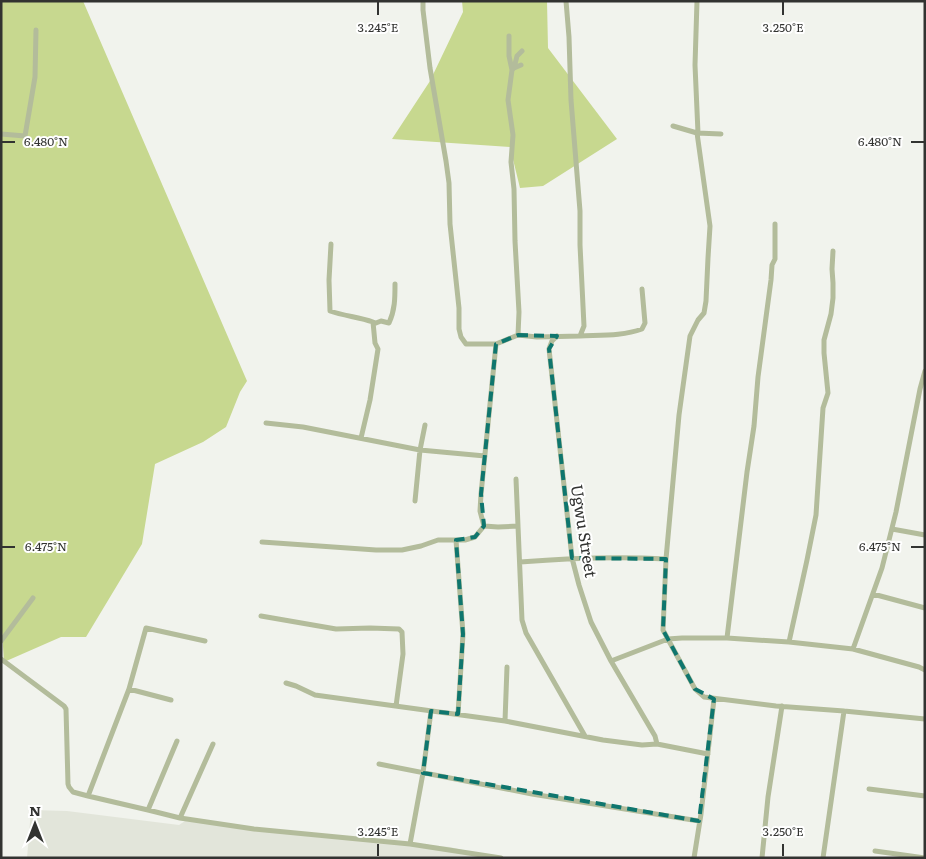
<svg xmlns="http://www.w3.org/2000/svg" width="926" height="859" font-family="Literata,serif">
<rect width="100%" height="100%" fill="#f1f3ed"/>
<!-- built -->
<path fill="#e2e5da" d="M31,810l36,1 112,14 6,-4 265,26 46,11h-469z"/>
<!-- green -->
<path fill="#c7d88f" d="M1,1h82l164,380 -7,11 -14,35 -23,15 -48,22 -13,80 -56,93h-25l-57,25 -3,-47z
M462,1h85l1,47 69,91 -74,47 -23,2 -10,-41 -118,-8 38,-58 33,-69z"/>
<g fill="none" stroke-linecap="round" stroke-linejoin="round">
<!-- minor -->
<path stroke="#b3bc9b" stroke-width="5" d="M423,1v9l7,58 16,93 3,22 1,41 9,84v21l2,8 5,7h30l22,-9 19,2 43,-1 4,-10 -4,-81v-34l-9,-111 -2,-63 -3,-36
M697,1l-2,64 3,68
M509,36v20l3,14 -4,30 5,35 -2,27 3,27 1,52 4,71 -1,23
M514,68l7,-3
M512,70l2,-2 3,-12 5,-5
M673,126l24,7 24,1
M697,133l13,93 -2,32 -2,43 -2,12 -6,7 -8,16 -11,79 -13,144 -3,71 32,59 9,8 72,9 68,5 81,8
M1,134l24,2 10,-59 1,-47
M331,244l-2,36 1,31c14,5 29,6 43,11l2,21 3,6 -8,51 -9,38
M373,322l3,1 5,-2 8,2c6,-13 6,-25 6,-39
M557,336l-5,5 -3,8 23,209 7,27 12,37 20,39 44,75 2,8
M580,336c21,-1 43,0 62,-7l3,-6 -3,-34
M266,423l37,4 117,23 65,6
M516,479l6,141 4,13 59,103
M415,501l5,-51 5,-25
M484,526l-4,-15 1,-17 15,-150
M892,529l33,6
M456,540l7,94 -5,80
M262,542l114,8h26l19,-4 17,-6h27l10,-3 9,-11 14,1 20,-1
M520,562c49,-4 97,-6 146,-3
M873,594l52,14
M261,616l75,13 34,-1 29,1 3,3 1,22 -7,52
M727,638l20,-166 7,-46 4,-49 13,-97 1,-15 3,-6v-35
M1,641l32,-43
M789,642l18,-82 9,-45 7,-107 5,-15 -4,-40v-13l7,-26 2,-16v-15l-1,-14 1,-18
M853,649l29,-81 14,-56 24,-123 5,-18
M1,659l63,47 2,3 2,75 1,3 4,5 15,4 60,14 32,8 74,11 156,15 91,14
M611,661l57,-22 14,-1h45l62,4 64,7 66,18 6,3
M286,683l10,3 19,9 190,26 98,19 39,5 15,-1 51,10
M129,689l42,11
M505,721l2,-54
M379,764l153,30 167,27
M869,789l56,7
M88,796l41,-107 17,-61 59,13
M148,810l29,-69
M180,818l33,-74
M410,844l13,-71 8,-62
M875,851l50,7
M694,858l7,-44 13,-115
M762,858l6,-61 14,-91
M823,858l21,-147"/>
</g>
<!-- marked area -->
<path fill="none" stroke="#0f766e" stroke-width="4" stroke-dasharray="10 6" stroke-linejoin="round" d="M518,335l39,1 -8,13 23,209 94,1 -3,71 32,59 19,10 -15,122 -276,-48 8,-62 27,3 5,-80 -7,-94 19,-3 9,-11 -3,-32 15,-150z"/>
<!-- ticks -->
<path fill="none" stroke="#323331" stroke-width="2" d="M378,2v13M783,2v13M2,142h13M911,142h13M2,547h13M911,547h13M378,844v12M783,844v12"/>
<g text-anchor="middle" stroke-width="4" stroke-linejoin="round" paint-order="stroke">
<!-- street labels -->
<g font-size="16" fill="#323331" stroke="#fff">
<text transform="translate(584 531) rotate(81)" y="6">Ugwu Street</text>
</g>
</g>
<g font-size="12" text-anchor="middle" fill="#323331" stroke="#fff" stroke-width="4" stroke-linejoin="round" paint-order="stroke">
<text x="378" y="32">3.245°E</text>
<text x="783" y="32">3.250°E</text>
<text x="46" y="146">6.480°N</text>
<text x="880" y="146">6.480°N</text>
<text x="46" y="551">6.475°N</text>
<text x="880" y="551">6.475°N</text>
<text x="378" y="836">3.245°E</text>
<text x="783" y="836">3.250°E</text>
</g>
<!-- border -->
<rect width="926" height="859" fill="none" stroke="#323331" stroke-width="5"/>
<!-- north arrow -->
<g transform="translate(35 824)" stroke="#ffffff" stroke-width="4" paint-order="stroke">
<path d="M0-4L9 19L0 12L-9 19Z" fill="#323331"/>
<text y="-8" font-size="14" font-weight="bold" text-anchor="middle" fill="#323331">N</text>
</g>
</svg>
